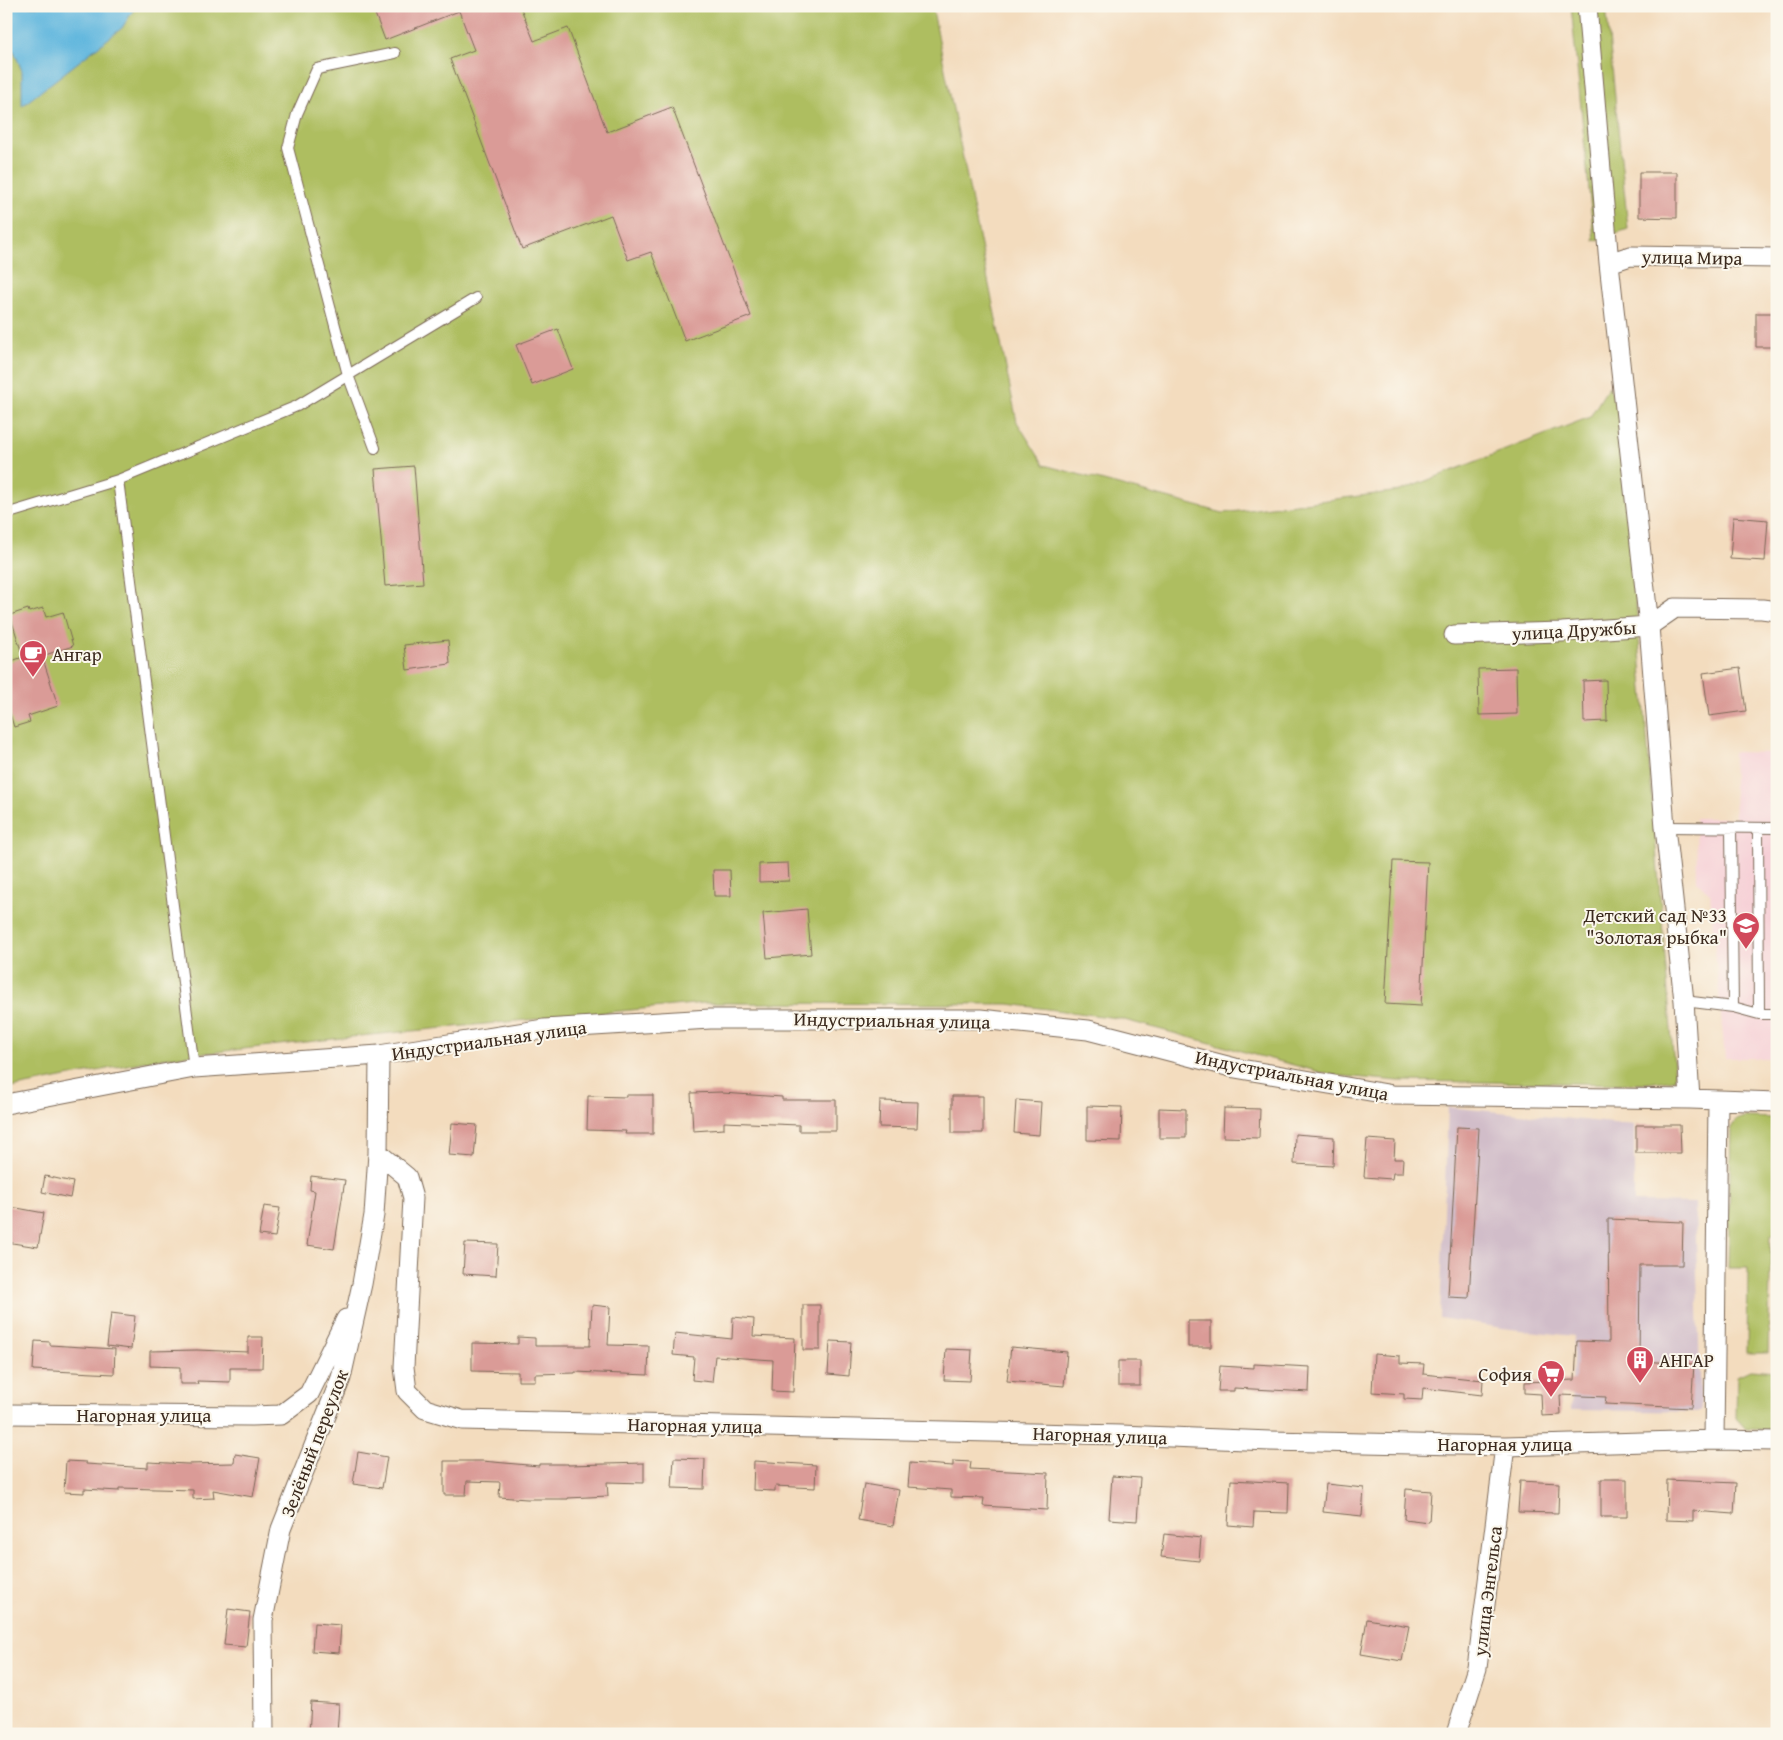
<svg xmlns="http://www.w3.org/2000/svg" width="1783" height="1740" font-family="'Gentium Book Plus',serif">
<rect width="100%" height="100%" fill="#fbf7ec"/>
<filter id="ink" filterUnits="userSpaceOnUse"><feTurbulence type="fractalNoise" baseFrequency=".02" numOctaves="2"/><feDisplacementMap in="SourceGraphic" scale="10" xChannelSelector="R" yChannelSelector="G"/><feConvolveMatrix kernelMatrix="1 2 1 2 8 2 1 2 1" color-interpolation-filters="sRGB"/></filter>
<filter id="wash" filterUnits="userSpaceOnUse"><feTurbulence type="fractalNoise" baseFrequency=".0096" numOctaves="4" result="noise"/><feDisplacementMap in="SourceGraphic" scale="20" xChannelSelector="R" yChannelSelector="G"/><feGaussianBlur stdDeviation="1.12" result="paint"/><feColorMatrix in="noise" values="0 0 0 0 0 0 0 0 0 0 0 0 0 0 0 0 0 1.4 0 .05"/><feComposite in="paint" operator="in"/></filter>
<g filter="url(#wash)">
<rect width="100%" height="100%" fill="#f3dcbe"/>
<!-- built -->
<path fill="#f6cfd6" d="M1733,752l44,1v305h-52l-15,-164 -13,-13 -1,-63h39z"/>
<!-- industrial -->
<path fill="#d1bdc9" d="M1448,1107l186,18v77l61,1 6,209 -130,-2 3,-74 -72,-8 -62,-10z"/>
<!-- green -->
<path fill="#aebe60" stroke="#74743f" d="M6,6h926l85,416 27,43 179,48 177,-22 190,-74 19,-31 12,35 54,658 -33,5 -243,-3 -68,-6 -214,-57 -108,-14 -305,-1 -344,33 -198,22 -156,31z
M1571,6h35l22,223 -34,12z
M1745,1117l32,1v117h-6l-3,118h-21l1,-85h-20l3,-140 5,-8z
M1750,1370l27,2v58l-31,-1 -10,-11 1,-42z"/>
<!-- water -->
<path fill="#62b7de" stroke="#4e707e" d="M6,6h130l-14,22 -100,78v-35l-8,-20h-8z"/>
<g id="blocks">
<!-- building -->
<path fill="#da9b97" d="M372,6h148l14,35 34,-13 39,104 65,-25 79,209 -66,25 -34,-89 -23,8 -17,-45 -89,34 -72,-190 24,-9 -15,-39 -74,29z
M1639,172h38v46l-38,-1z
M1756,313h21v34h-21z
M558,329l15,40 -41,16 -16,-40z
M414,466l9,117 -38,3 -10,-117z
M1733,517l35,3 -3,41 -35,-2z
M43,608l3,9 17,-5 10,34 -31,10 16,50 -30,10 2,6 -16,5 -8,-26v-38l17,-6 -13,-42 18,-6 1,3z
M448,640l2,24 -43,6 -3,-25z
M1516,668l1,46 -38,1 -1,-46z
M1740,668l6,43 -37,5 -6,-43z
M1606,680l1,41 -23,1 -1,-41z
M1393,861l35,1 -7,144 -36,-2z
M788,863l1,18 -30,1v-18z
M713,870h17l1,26h-17z
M807,909l4,45 -44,4 -4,-45z
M722,1092v1l60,4v3h54v31h-37v-6l-75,-3v7l-31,2 -2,-38z
M626,1095h27v39h-28l1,-3 -39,-1 1,-34 38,1z
M952,1096h31v37h-31z
M1016,1100l25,2 -2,33 -25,-2z
M880,1101l38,1 -1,26 -38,-1z
M1087,1106l35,1 -1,34 -34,-1z
M1159,1108l27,1v29h-27z
M1224,1108l36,1 -1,29 -36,-1z
M452,1123l25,2 -3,32 -25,-2z
M1636,1125h44l1,28h-45z
M1457,1127l22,1 -10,170 -21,-1z
M1295,1134l39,3 -1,29 -39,-2z
M1367,1139l28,2 -1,18h9l-1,14h-9l-1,6 -28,-2z
M45,1176l28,6 -3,16 -28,-6z
M311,1176l34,4 -11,69 -27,-4 8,-54 -5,-1z
M6,1206l38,7 -6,34 -32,-5z
M264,1206l16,2 -5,29 -16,-2z
M1608,1219l75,3 -1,43h-42l-1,96 55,3 -3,44 -86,-4 1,-7 -46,-2 1,20 -19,1 -1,-22 -16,-1v-11l50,-2 2,-39 32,1z
M465,1243l33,1 -2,32 -33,-2z
M592,1305l18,2 -2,38 41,1 -1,29 -73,-3v1l-40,1v7h-17v-9l-46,-1v-28l46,1v-7l17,1v8h55z
M803,1305h17v45h-17z
M111,1313l24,3 -4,33 -24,-3z
M733,1317l21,2 -1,17 42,2 -2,54 -21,-1 1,-31 -58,-4 -3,26 -20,-2 2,-23 -21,-2 2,-22 57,6z
M1188,1321h23v26h-23z
M248,1337h15l-1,31h-32v14l-33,-1 1,3h-18v-17l-30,-1v-15l47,-1 51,2z
M35,1341l15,1v3l65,4 -1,25 -81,-4z
M830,1341l21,1 -2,34 -21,-2z
M1011,1347l56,5 -3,34 -57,-5z
M946,1349l26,1 -2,31 -26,-1z
M1374,1354l26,2v7l24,1 -1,10 60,6 -1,15 -59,-7 -1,12 -18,-1v-5l-32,-2z
M1118,1361h22v25h-22z
M1254,1364l56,3 -1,25 -75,-4v3h-16l2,-25 34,2z
M358,1452l29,5 -5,31 -29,-4z
M235,1454l25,4 -7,39 -40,-7 1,8 -21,1v-9l-74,-2v3l-35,-2v4l-20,-1 2,-31 20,1v2l62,4v-6l39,2 47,-1z
M674,1458l31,1 -1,30 -32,-1z
M444,1461h38l57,5v-2h29v1l76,-2v20l-37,-1 1,14 -40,2v1h-41l-28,-2 1,-15 -33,-1 -1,14h-22z
M754,1461l62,4 -1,23 -40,-2v5l-22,-1z
M953,1461l18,1 -1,7 78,4 -1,37 -64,-4 1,-8 -33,-1v-7l-43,-3 2,-24 43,3z
M1112,1476l28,2 -3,43 -28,-2z
M1601,1479h26v38h-26z
M1231,1480l58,3 -1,30 -34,-1 -1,15 -25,-2z
M1667,1480l69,3 -2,31 -41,-3v10l-27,-1z
M1520,1481l39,2 -1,30 -40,-1z
M864,1484l35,6 -6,36 -35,-6z
M1326,1484l38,4 -2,28 -39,-4z
M1406,1489l25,2 -2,31 -25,-3z
M1164,1534l37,4 -2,23 -38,-4z
M228,1609l22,3 -4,35 -22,-2z
M1367,1619l42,7 -7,35 -41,-7z
M314,1623l27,2 -2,28 -27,-2z
M311,1702l28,2 -2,30h-28z"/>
</g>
</g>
<g filter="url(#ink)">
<use href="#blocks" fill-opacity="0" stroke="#7b6856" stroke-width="1"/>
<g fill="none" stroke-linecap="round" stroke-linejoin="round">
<defs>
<path id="service" d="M375,448l-27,-73 -60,-227 9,-34 20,-45 78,-16
M118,480l76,588
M6,514l112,-34 179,-74 179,-108
M1665,827l112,1
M1731,828l2,179
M1758,828l1,186h18
M1684,1001l49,6 26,7"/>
<path id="minor" d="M1587,6l22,257 40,363 16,201 19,174 6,98
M1609,263l21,-7 147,2
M1454,635l108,-3 87,-6 26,-18 87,1 15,2
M379,1055l-1,98 29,24 6,21 -9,169 3,24 18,18 37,11 659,15 149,6 235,5 209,-6 63,1
M6,1104l188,-36 185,-13 165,-26 166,-10h270l108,11 147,38 158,27 297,4 87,3
M6,1414l245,2 30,-1 28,-21 37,-75
M1714,1440l4,-339
M264,1734l-1,-114 18,-91 60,-151 21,-94 12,-69 4,-62
M1456,1734l21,-66 28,-222"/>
</defs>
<!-- service casing -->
<use href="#service" stroke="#7b6856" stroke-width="12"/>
<!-- minor casing -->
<use href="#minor" stroke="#7b6856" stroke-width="21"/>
<!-- service -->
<use href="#service" stroke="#fff" stroke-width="10"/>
<!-- minor -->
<use href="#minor" stroke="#fff" stroke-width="19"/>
</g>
</g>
<!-- icons -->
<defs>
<symbol id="cafe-pin" viewBox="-11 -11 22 30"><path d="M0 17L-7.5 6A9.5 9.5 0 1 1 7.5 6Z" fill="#d1495b" stroke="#fbf7ec"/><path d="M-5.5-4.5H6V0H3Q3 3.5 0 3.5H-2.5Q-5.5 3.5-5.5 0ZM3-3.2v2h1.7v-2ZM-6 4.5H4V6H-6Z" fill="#fff"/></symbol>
<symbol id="school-pin" viewBox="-11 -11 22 30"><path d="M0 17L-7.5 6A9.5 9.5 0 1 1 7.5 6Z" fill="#d1495b" stroke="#fbf7ec"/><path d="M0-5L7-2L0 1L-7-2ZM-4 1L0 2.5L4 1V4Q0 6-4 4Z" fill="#fff"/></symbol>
<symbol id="building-pin" viewBox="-11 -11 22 30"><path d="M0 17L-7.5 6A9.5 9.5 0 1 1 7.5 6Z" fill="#d1495b" stroke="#fbf7ec"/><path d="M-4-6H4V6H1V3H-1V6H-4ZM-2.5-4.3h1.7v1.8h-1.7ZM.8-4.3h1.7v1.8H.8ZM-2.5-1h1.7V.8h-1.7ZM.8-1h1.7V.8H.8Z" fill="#fff"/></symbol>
<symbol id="supermarket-pin" viewBox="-11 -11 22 30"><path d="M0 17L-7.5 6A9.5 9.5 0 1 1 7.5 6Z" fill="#d1495b" stroke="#fbf7ec"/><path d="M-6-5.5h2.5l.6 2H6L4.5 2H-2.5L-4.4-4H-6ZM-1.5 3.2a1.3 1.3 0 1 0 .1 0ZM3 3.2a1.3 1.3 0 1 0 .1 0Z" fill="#fff"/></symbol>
</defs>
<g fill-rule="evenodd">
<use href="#cafe-pin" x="17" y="638" width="32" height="43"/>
<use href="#school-pin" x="1730" y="910" width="32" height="43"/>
<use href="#building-pin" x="1624" y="1344" width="32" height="43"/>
<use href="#supermarket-pin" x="1535" y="1358" width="32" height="43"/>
</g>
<g text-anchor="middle" stroke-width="4" stroke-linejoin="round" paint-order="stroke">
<!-- street labels -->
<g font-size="19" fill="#3b2a1e" stroke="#fbf7ec">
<text transform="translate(1692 257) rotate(1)" y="7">улица Мира</text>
<text transform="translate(1574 630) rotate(-3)" y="7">улица Дружбы</text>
<text transform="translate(892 1020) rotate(1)" y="7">Индустриальная улица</text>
<text transform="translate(489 1040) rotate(-8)" y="7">Индустриальная улица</text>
<text transform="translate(1292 1075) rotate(11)" y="7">Индустриальная улица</text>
<text x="144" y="1422">Нагорная улица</text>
<text transform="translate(695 1425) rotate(1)" y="7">Нагорная улица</text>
<text transform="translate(1100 1435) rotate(2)" y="7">Нагорная улица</text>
<text transform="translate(314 1443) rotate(-69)" y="7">Зелёный переулок</text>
<text x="1505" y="1451">Нагорная улица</text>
<text transform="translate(1487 1591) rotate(-83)" y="7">улица Энгельса</text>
</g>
<!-- poi labels -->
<g font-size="19" fill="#3b2a1e" stroke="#fbf7ec" text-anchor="start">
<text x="52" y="661">Ангар</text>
<text x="1727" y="922" text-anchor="end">Детский сад №33<tspan x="1727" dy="22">"Золотая рыбка"</tspan></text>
<text x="1659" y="1367">АНГАР</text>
<text x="1532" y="1381" text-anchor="end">София</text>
</g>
</g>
<!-- margin -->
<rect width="1783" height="1740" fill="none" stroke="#fbf7ec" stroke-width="25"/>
</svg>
